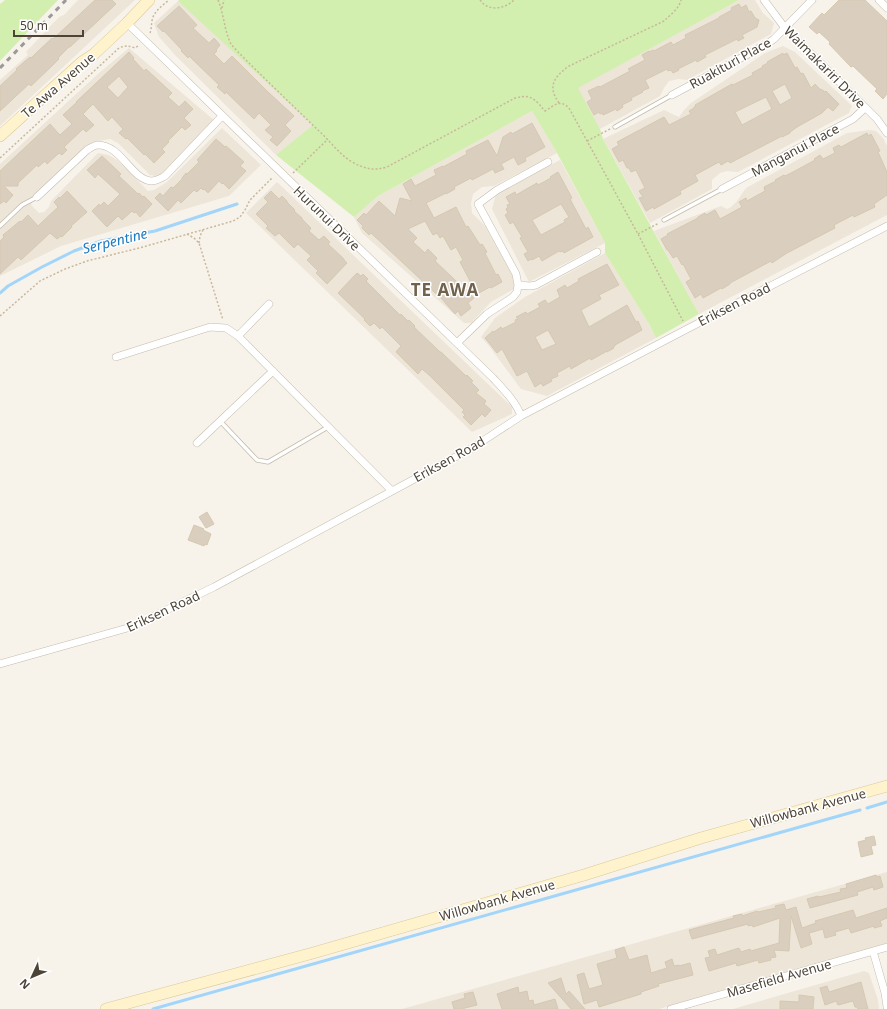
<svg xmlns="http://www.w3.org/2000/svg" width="887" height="1009" font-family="'Noto Sans',sans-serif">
<rect width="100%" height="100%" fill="#f7f3eb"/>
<!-- residential -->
<path fill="#ece5d8" d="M78,0h57l-135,126v-46l28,-25 -2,-3 33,-35 5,-2z
M739,0h16l8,13 11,10 -3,11 -84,46 -8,-1 -10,2 -5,7 -4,8 -60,33 -23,-41z
M178,1l58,49 78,75 -38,30 -101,-100 -16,-18 -5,-14z
M783,46l12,6 57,54 -3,7 -111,59 -11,-1 -7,2 -8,7v9l-62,34 -47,-84 61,-29 15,7 5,-7 7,-7 74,-50z
M129,48l86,73 -33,32 -11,18 -10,6 -11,-2 -32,-32 -8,-4 -12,2 -54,52 -11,7 -2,5 8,8 5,-1 5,-5 2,-6 47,-48 10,2 9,5 31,31 6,-1 13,-8 55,-54 39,37 -32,31 -168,50 -61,30v-112l99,-91z
M532,111l25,42 -63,33 -12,1 -9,7 -2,9 1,10 13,13 31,56 -2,7 -23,13 -20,21h-7l-102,-90 -8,-16 24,-21z
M870,130l6,1 7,7 4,8v69l-188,99 -45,-83 67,-25 6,3 4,-2 6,-6 9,-13 101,-55z
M560,160l45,83 -76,39 -37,-73 4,-15z
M277,182l235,225v7l-40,18 -226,-219z
M605,253l44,71 7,14 -109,58 -26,-7 -32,-43 -8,-9 14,-19 30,-21z
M887,872v71l-228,66h-257z
M864,971l5,2 9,27 1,9h-146z"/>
<!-- green -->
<path fill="#d2efb0" d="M5,0h53l-58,61v-57z
M179,0h560l-161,88 22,41 3,10 96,175 -43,24 -7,-14 -44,-71v-10l-48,-90 -25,-42 -154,85 -24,21 -78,-62 37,-30 -135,-124z"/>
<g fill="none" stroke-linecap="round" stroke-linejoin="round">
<!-- stream -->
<path stroke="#a2d5f9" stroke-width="3" d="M0,293l8,-7 34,-19 32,-16 27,-10 54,-10 82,-27
M867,808l20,-6
M153,1009l707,-199"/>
</g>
<!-- building -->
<path fill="#dacfbf" stroke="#d6c8b1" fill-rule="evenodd" d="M95,0h17l4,4 -46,43h-1l-11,11 1,1 -4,4 -24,23 -2,-2 -29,27v-25l17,-16 -1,-1 14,-12 1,1 21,-20 1,1z
M839,0h26l22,21v73l-4,5 -8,-8 2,-2 -24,-23 -2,1 -22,-23 1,-2 -11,-10 -2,2 -8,-7 13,-14 2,2z
M739,4l2,4 5,-3 3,7 2,-1 4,7 4,2 -2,7 -15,8 2,3 -6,3 -1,-2 -32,16 1,2 -9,5 -1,-2 -18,9 1,1 -6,3 -2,-3 -3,1 -1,-2 -22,11 4,8 -7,3 1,1 -12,6 1,2 -10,5 1,2 -6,4 -1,-2 -13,6 -1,-2 -2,1 -1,-2 -5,3 -7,-13 5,-3 -4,-8 11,-5 1,1 30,-16 -2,-2 17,-9 -3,-5 7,-4v1l4,-2 1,1 17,-9 2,3 13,-7 -1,-3 34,-17v-1l13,-7 -1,-2z
M179,6l18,19 -4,3 16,15 5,-5 6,7 -4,5 1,1 -3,3 10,10 8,-8 35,35 27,25 -9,9 6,6 -14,15 -7,-6 3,-3 -8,-7 6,-5 -12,-12 -5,6 -28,-27 -1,2 -8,-7 2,-2 -30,-29 -1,2 -7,-7 1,-1 -18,-19 -1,1 -6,-6z
M129,52l5,6 -1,1 11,12 2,-2 26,24 -4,4 11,10 6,-6 8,8 -9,9 7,7 -6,5 -3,-3 -14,14 1,1 -7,7 3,3 -11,11 -9,-9 -1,1 -17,-17 -1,1 -7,-6 4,-4 -11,-12 -4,4 -15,-17 -10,10 11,11 -8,7 -3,-3 -19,18 3,3 -5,5 -3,-2 -12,11 -2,-3 -7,6 -1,-2 -19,18v3h-14l9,9 -7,8 -2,-2 -4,3v-33l50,-47 10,11 12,-11 -9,-9 14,-13h-1zM119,76l9,11 -10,11 -11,-11z
M783,53v2l4,-2 8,15 2,-1 4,7 2,-1 8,15 4,-4 6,6v-1l4,3 1,-1 13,13 -6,7 -5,-4 -6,6 -25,14 -7,5v1l-8,4v-1l-52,27 -2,-2 -7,4 -2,-3 -24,13 3,6 -18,10 1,3 -27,15 -1,-2 -7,4 -7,-13 4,-1 -4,-6 6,-3 -9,-18 -5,2 -2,-4h-2l-4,-8 -4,2 -7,-13 7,-4 -2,-3 47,-25 5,8 22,-11 -2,-3 5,-3v-1l2,-1 -1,-1 37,-21 1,1 20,-10 -1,-2 11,-6 -1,-1 6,-3 -1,-1zM785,84l7,14 -12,7 -8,-14zM766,97l6,12 -30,16 -7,-13z
M532,123l13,24 -20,11 1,3 -8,4 -4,-8 -13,7 3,5 -9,4 -2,-4 -21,11 -1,-2 -17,9 1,2 -9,5v-1l-20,10 8,15 22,-11 10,20 2,-1 12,19 2,-1 5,8 -2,1 11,22 2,-1 4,8 -11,6 -1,-1 -13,7 -17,-32 3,-2 -7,-13 -5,3 -8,-14 -3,2 -3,-5 -4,2 -8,-14 -17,8 9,9 -4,4 12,11 3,-4 9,9 -2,3 39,37 -6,5 3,5 -10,8 -3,-5 -3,3 -14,-16 -8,-7 -62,-58 -2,2 -7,-7 1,-2 -6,-6 7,-7 2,2 13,-14 16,15 5,-18 12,3 -9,-17 8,-5 4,7 21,-11 -2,-5 9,-4v1l24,-13 -1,-3 22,-11 9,16 6,-19 8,-5 1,2z
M867,133l1,3 3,-2 9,17 -2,1 9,20v23l-13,9 1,3 -21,10 -1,-2 -19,10 1,3 -48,25 -15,10 -1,-2 -41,22v1l-8,5 -1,-1 -18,10 -2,-4 -6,4 -9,-16 5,-3 -8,-15 -1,1 -5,-9 -4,2 -5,-8h-1l-6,-11 7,-4 -1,-1 31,-16v-1l7,-4 1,2 9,-5 5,9 22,-12 -3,-5 7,-4 1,3 18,-10 -1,-4 12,-6 -1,-1 9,-5 1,1 8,-4 22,-12 -1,-1 6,-4 3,4 12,-6 -2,-5 6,-3 2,2z
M216,139l9,8 1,-1 18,16 -4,4 6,5 -17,18 -6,-6 -1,1 -3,-3 -11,12 -4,-4 -1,1 -2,-2 -4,4 -3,-2 -13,13 -3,-3 -10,11 -13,-13 5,-5 3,3 8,-9 2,1 9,-9v-1l4,-5 1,1 12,-12 -2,-2z
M102,156l19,18 -2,2 19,18 1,-1 4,4 1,-1 8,8 -12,13 -4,-5 -2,1 -2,-2 -10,9 -4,-4 -11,11 -15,-16 7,-7 1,2 4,-4 4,4 12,-12 -22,-20 -3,4 -8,-8z
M558,172l14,26 -2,1 16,30 2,-2 5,10 -29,16 -1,-2 -3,1 -1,-1 -17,10 -3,-5 -7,4 -1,-1 -3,2 -4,-7 4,-2 -8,-14 2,-1 -9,-15 -3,2 -5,-9 3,-2 -2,-4 2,-2 -1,-2 3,-1 -4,-7 9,-5 1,3 21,-12 1,2 13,-7 -1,-1zM561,204l8,13 -5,3 1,2 -24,13 -9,-15z
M67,191l20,21 -16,14 1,1 -10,10 -1,-1 -4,3 -7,-6 -29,27 -3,-3 -18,17v-33l4,-4 -1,-2 17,-14 1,1 7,-7 10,11 20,-19 -4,-5 5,-5 1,1z
M271,191l8,8 3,-3 5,5v1l8,8 -1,1 8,7v1l9,9 -2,3 10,9 5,-4 6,6 -2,2 16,15v1l3,3 -20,21 -11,-11 2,-2 -11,-11 4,-4 -13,-12 -4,4 -15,-15 -4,3 -9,-8 2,-2 -12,-12 12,-12 -4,-4z
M607,264l12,21 -20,10 2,4 -20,11 8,17 38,-22 9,17 2,-1 4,9 -27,15v1l-2,1 1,1 -7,4v-1l-16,9 -1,-2 -19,11 -1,-3 -13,7 1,3 -7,3 1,2 -9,5 -2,-3 -6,4 -8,-16 -10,5 -15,-27 -5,4 -12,-15 8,-7 1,1 7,-5 1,2 14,-7 -1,-2 3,-1 -2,-2 10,-5 1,2 13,-7 -2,-3 7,-4 3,4 12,-7 -3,-7 8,-5 2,3 12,-7 -1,-2zM548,330l8,14 -14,6 -7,-13z
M357,273l4,3 2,-2 5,5 -2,2 34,34 1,-1 7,7 1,-1 6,6 -1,1 26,25h1l25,24 1,-1 6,6 -2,1 8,8 -3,3 10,8 -2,3 7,6 -6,7 -3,-3 -11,11 -8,-8 2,-2 -3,-3 2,-2 -35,-35 -7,-6 -4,5 -22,-22 5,-6 -19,-19 -2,2 -6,-6 -4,3 -6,-6 1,-1 -27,-26z
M207,512l7,12 -8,4 -7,-11z
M194,525l10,4 -1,1 8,4 -4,11 -2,-1 -1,2 -16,-6z
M874,836l2,9 -5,1 2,8 -12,3 -3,-15 8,-2 -1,-2z
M876,875l1,2 3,-1 3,11 -9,3 -1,-3 -16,5 1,3 -48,13 -3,-9 11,-3 1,1 22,-5 -1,-3 7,-1 -1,-4z
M784,904l2,6 10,-3 6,21 14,-5 -1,-2 38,-11 3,8 31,-10v10l-7,3 2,5 -8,2v-2l-23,7 -2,-5 -14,4 1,3 -11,3 -2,-9 -14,4 3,11 -11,4 -10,-32 -2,35 -15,-1 2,7 -6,1 1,2 -12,3 -1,-3 -21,6 -1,-3 -27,8 -4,-13 5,-1 -2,-6 7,-2 2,6 22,-7 2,4 9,-3 1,2 28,-8 1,-25 -27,9 -1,-2 -4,1v-2l-56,15 -3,-9 45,-12 -1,-2 9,-2v2l15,-5 1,1 18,-4 -1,-2z
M624,947l5,13 18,-5 4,18 16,-5 -2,-6 7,-3 2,7 5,-1v1l11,-3 3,12 -35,9 1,2 -18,6v2l-42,13 -2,-7 -13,4 -7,-29 7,-2 5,16 14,-4 -6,-21 20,-6 -2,-8z
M561,978l5,16 3,-3 16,18h-14l-23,-26z
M861,982l7,27h-10l-1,-2h-2l-2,-6 -15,4 -2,-4 -11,4 -5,-17 7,-2 2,6z
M518,987l1,6 8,-2 2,10 4,-1 1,5 21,-6 3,10h-56l-5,-15z
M473,992l4,13 -16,4h-7l-2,-7 13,-4 -1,-4z
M799,995l15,2 -1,12h-33v-8l19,1z"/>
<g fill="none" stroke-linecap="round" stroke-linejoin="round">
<defs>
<path id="lane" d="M615,127l57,-32
M664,220l58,-31
M0,226l22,-21 15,-8
M220,421l37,39 11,2 60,-35"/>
<path id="street" d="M764,0l21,28 92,91 10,14
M879,0l8,8
M127,23l366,355c11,12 23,24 28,38
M672,95l95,-51 7,-5 38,-39
M722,189l131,-70 12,-11
M37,197l50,-47c3,-2 8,-5 11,-5 23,0 33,34 53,36 6,0 10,-3 14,-5l57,-60
M518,285l12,1 6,-1 61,-33
M238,336l31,-32
M457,343l30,-29 26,-17 4,-5 1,-7 -2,-11 -38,-70 19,-14 51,-28
M116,357l94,-30 16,1 12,8 154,155
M197,443l76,-72
M0,664l131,-37 83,-40 258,-139 49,-32 166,-87 200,-103
M873,951l12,42 2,14
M671,1009l216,-62"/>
<path id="secondary" d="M0,136l82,-74 12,-8 33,-31 22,-23
M106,1009l207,-56 271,-78 117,-37 186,-52"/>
</defs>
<!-- lane casing -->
<use href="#lane" stroke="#c4bcac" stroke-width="5"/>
<!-- street casing -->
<use href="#street" stroke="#c4bcac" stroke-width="8"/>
<!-- secondary casing -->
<use href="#secondary" stroke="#dcc996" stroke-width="12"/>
<!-- path -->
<path stroke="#c8b89b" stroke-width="1.5" stroke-dasharray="2 2" stroke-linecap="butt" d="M218,0c6,14 6,30 13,44 3,4 7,8 11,12 25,25 51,50 77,75 11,10 20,23 33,31 13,7 21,9 35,5l128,-69c10,-2 15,-3 23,5 3,3 4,5 7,8 10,-6 15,-12 24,-3l69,126 45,87
M480,0c2,2 3,4 5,5 9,6 22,2 29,-5
M222,8l2,-8
M150,33c2,-5 1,-11 3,-16 3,-7 10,-12 16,-17
M559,103c-12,-17 -5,-26 10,-37l95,-45c6,-6 15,-12 17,-21
M587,141l23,-12
M0,158l119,-110c7,-3 10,-2 16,0l3,-2
M293,173l35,-34
M187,234l7,4 5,5 24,77
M638,234l21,-11
M199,243l1,-7 3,-6
M0,316l40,-35 25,-12 22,-8 56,-14 90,-26 7,-4 5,-7 5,-10 23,-23"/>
<!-- lane -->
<use href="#lane" stroke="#fff" stroke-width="3.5"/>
<!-- street -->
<use href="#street" stroke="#fff" stroke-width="7"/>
<!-- secondary -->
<use href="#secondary" stroke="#fff3cd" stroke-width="11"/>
<!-- rail -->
<path stroke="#9a9a9a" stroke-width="3" stroke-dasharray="5 5" stroke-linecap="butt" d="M0,68l66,-68"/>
</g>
<g text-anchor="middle" stroke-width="3" stroke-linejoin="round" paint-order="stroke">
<!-- street labels -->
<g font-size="13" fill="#4d4437" stroke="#fff">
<text transform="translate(730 63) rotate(-29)" y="5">Ruakituri Place</text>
<text transform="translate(825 67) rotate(45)" y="5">Waimakariri Drive</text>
<text transform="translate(58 85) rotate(-41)" y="5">Te Awa Avenue</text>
<text transform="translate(795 150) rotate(-28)" y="5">Manganui Place</text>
<text transform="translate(327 218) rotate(44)" y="5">Hurunui Drive</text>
<text transform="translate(734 304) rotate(-27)" y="5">Eriksen Road</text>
<text transform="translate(449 459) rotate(-29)" y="5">Eriksen Road</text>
<text transform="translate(163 611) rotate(-25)" y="5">Eriksen Road</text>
<text transform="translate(808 808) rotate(-15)" y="5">Willowbank Avenue</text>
<text transform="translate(497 900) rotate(-16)" y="5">Willowbank Avenue</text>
<text transform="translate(779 978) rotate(-16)" y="5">Masefield Avenue</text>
</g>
<!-- water labels -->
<g font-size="14" font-style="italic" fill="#207bbf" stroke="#fff">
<text transform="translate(115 241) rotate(-14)" y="5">Serpentine</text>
</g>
<!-- district labels -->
<g font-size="17" font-weight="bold" letter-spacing="1" fill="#71624d" stroke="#fff">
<text x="445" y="296">TE AWA</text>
</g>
</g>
<!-- north arrow -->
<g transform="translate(32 977) rotate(226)" stroke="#ffffff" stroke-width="3" paint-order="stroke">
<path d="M0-3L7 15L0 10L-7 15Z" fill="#4d4437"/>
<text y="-6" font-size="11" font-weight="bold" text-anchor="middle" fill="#4d4437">N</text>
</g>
<!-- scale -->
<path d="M14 30v6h69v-6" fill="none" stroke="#4d4437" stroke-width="2"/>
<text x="20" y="30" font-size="12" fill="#4d4437" stroke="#ffffff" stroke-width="3" paint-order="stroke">50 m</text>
</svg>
